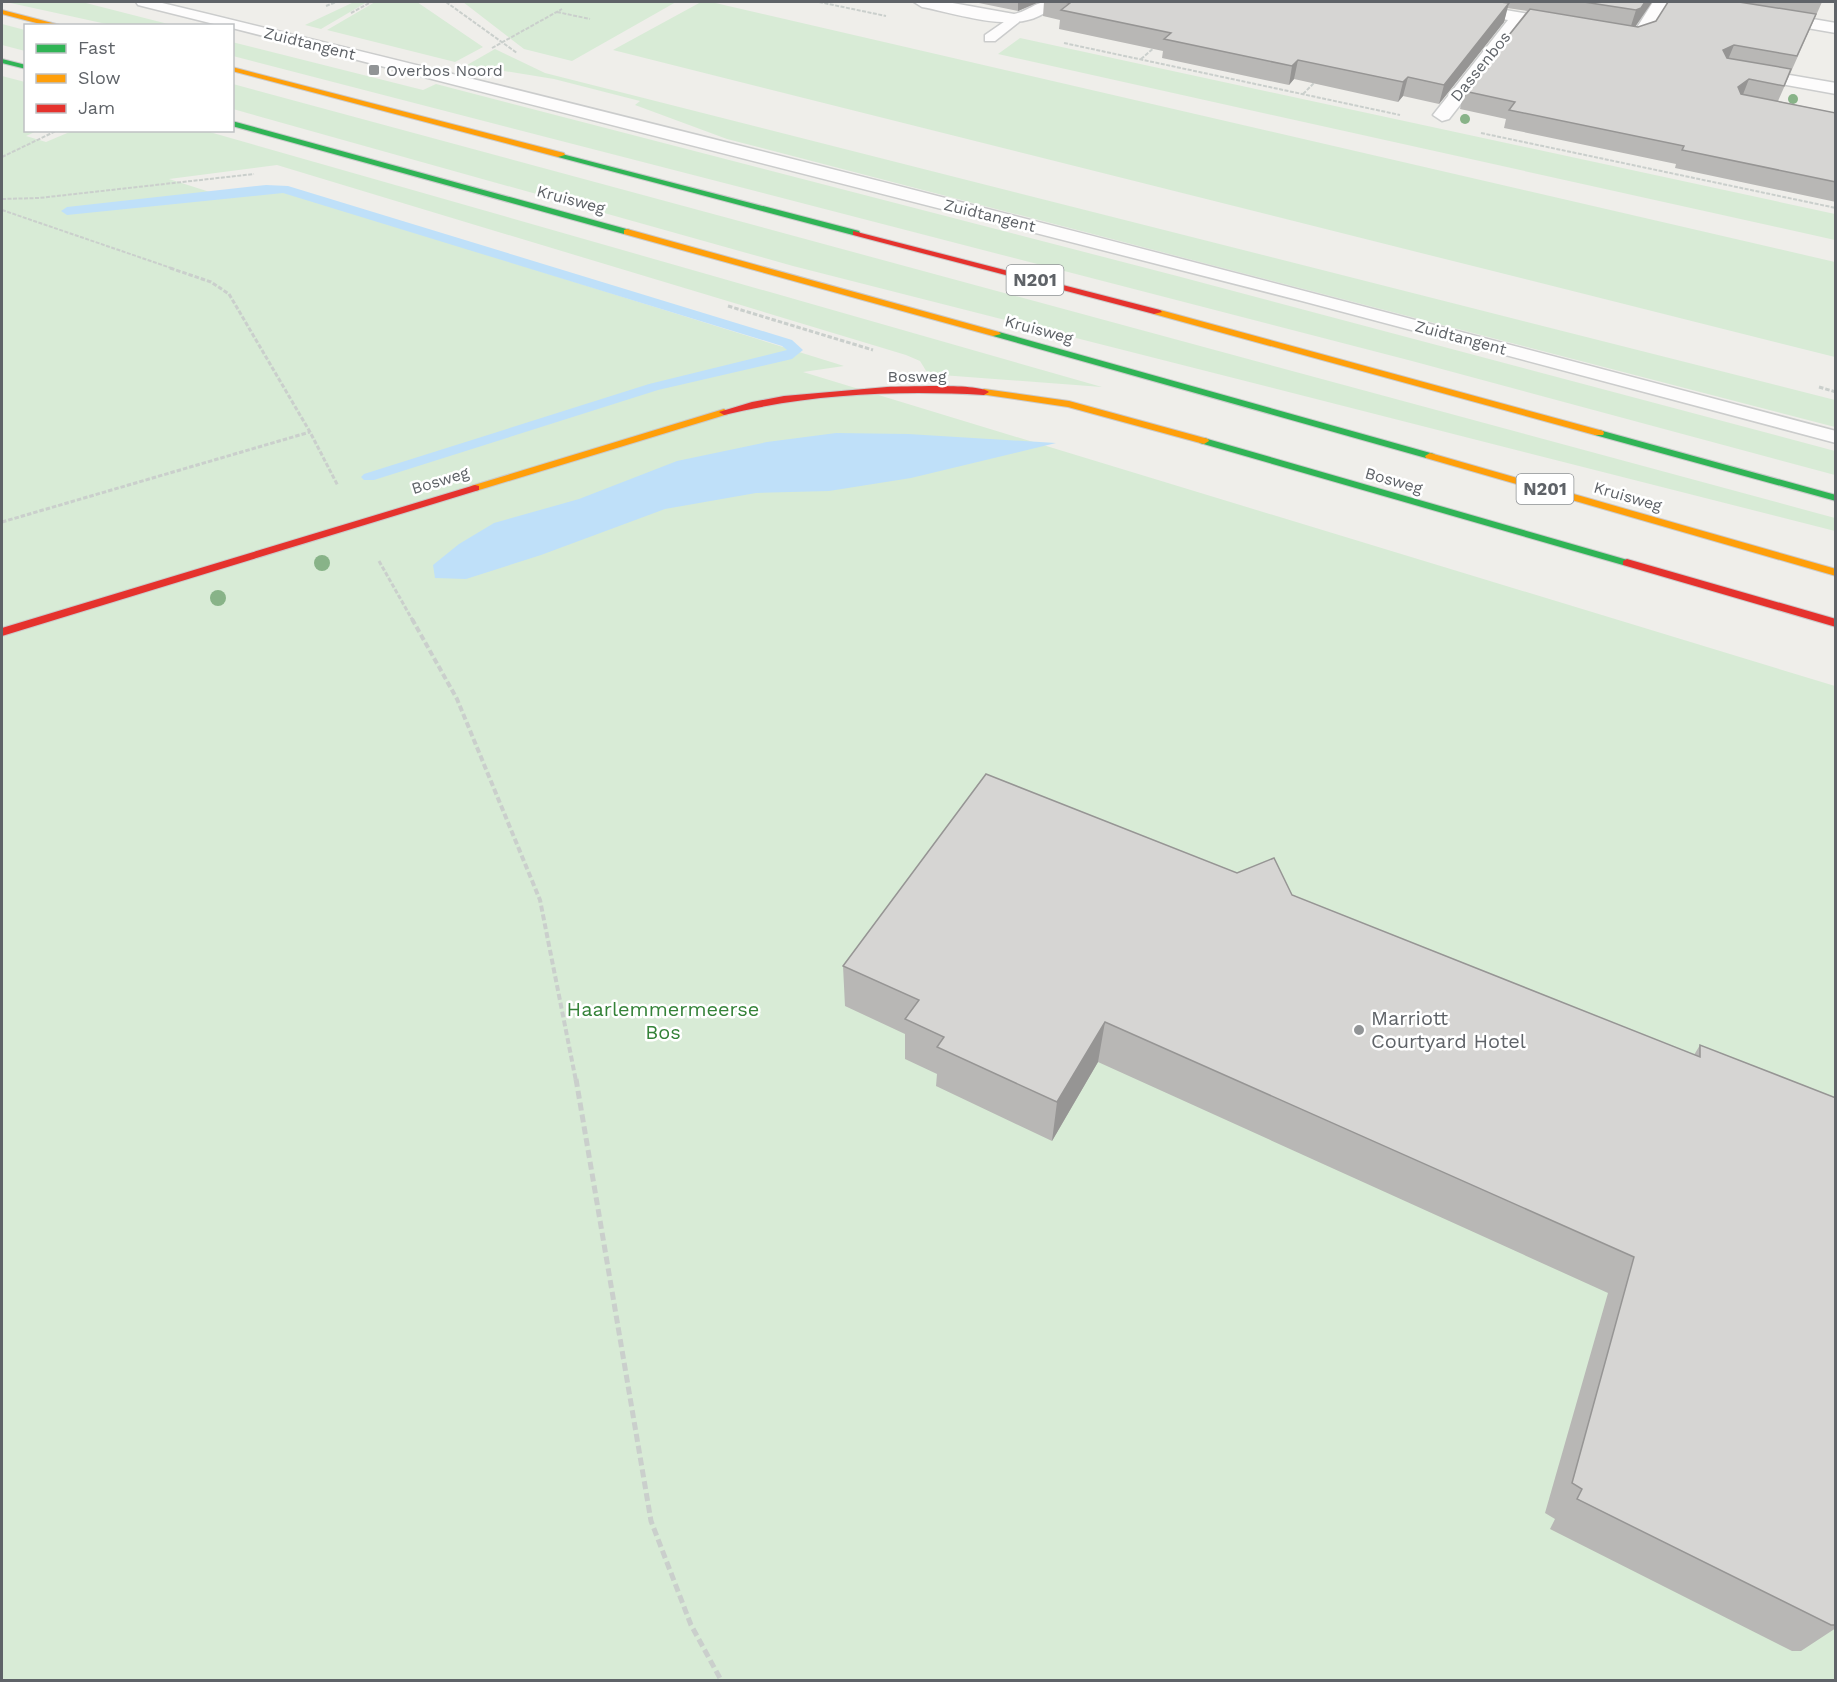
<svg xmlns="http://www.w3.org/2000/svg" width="1837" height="1682" font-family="'Work Sans',sans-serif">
<rect width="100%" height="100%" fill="#efeeea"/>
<!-- green -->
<path fill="#d8ebd6" d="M6,2h76l90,23h-61z
M354,2h13l-46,27 -16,-4z
M375,2h42l66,45 -28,15 -128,-32z
M463,2h213l-104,59 -48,-12z
M701,2h10l1124,260v95l-1222,-307z
M2,24l23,6v21l-23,-6z
M1020,38l815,176v26l-837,-186z
M232,42l191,48 13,-6 741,192 658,175v24l-423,-114 -1179,-305z
M495,49l50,24 1290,327v27l-1108,-288 -92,-34 5,-4 -86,-22 -87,-14z
M2,76l23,6 1,48 11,1 -11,5 20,6 26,-11h134l896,256 -174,-13 -8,-13 -14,-6 -629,-190 -108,14 44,14 63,-4 568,177 -41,6 1032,314v994h-1833z
M233,84l1602,434v13l-1042,-265 -560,-157z"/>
<!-- water -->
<path fill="#bfe0f9" d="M836,433l72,1 148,9 -145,35 -82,13 -73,2 -91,16 -124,46 -75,24 -31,-1 -2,-13 26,-21 35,-21 85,-24 98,-38 90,-19z"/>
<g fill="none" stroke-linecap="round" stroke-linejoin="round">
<!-- stream -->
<path fill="#bfe0f9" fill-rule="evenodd" d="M266,185l22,1 504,154 11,10 -11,9 -134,31 -284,90h-10l-3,-3 3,-3 285,-90 138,-34 -5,-4 -499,-153 -216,22 -6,-4 6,-4z"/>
<defs>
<path id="lane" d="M136,2h22c561,135 1120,281 1678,429v12l-534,-142 -1070,-273v-2h-10l-84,-21z
M1014,15l5,1v6l-24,19h-10v-6z"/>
<path id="street" d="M914,2h33l67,12c19,-4 20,-14 42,-12 -28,38 -95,12 -134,5z
M1424,2h34l172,29 6,-2 17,-27h16l-21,35 -16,5 -108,-19 -75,96 -7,2 -9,-6 75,-95 -76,-13z
M1767,11l69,12v10l-75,-13 -3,-4 3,-4z
M1743,67l93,16v11l-99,-18 -3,-4z"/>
<path id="fast" d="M2,59l24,6v4l-24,-6z
M232,121l398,109 1,2 -7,2 -392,-108z
M558,153l301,78 1,2 -7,2 -295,-78z
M993,332h6l435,122 1,2 -1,2h-8l-433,-122z
M1599,430l237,65v6l-241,-66 -1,-2z
M1204,438l427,123 2,2 -2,2h-8l-423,-122 -1,-2z"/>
<path id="slow" d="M2,10l58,15 1,1h-13l-46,-12z
M232,67l332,86 1,2 -7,2 -326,-86z
M627,229l372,103 2,2 -8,2 -369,-102v-4z
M1154,310h6l443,121 1,2 -1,2h-8l-441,-121z
M984,389l85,12 139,38 1,2 -5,3 -136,-37 -88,-13 -1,-2z
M724,409l5,3 -1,2 -249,76 -4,1 -5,-3 1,-2z
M1430,453l406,116v7l-410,-118 -1,-2z"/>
<path id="jam" d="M853,231l307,79 2,2 -8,2 -301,-79z
M887,387c19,0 90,-4 102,5l-5,3c-87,-5 -175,-1 -260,20l-5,-3 33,-10 32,-6z
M475,485l4,1v4l-477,146v-8z
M1627,559l209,60v8l-213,-62v-4z"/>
</defs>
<!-- lane casing -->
<use href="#lane" stroke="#cbcccc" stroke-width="3"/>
<!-- street casing -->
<use href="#street" stroke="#cbcccc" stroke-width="3"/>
<!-- fast casing -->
<use href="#fast" stroke="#cacacb" stroke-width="2"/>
<!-- slow casing -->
<use href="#slow" stroke="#cacacb" stroke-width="2"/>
<!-- jam casing -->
<use href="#jam" stroke="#cacacb" stroke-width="2"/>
<!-- path-far3 -->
<path stroke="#cacfcc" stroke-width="2" stroke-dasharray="4 1.5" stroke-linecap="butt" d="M446,2l71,51
M819,2l67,14
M326,6l10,-4
M557,12l33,7
M351,13l20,-11
M1064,43l336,72
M492,48l70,-39
M1141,59l14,-12
M1303,94l14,-14
M1481,133l355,75
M2,157l56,-27
M2,199l37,-1 215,-24
M2,210l172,59"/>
<!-- path-far2 -->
<path stroke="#cacfcc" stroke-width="3" stroke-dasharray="4.5 2" stroke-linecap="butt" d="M170,268l41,14 18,12 81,138 28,54
M728,306l145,44
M1819,387l17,5
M2,522l308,-90
M379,561l34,60"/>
<!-- path-far1 -->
<path stroke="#cacfcc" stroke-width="4" stroke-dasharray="6 3" stroke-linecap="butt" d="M412,619l45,80 83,201 36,181"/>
<!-- path -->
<path stroke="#cacfcc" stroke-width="5" stroke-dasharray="8 4" stroke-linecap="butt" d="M576,1079l75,442 40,104 30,55"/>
<!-- lane -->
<use href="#lane" fill="#fdfcfc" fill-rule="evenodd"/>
<!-- street -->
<use href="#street" fill="#fdfcfc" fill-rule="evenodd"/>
<!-- fast -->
<use href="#fast" fill="#30b455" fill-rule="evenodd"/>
<!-- slow -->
<use href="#slow" fill="#ff9f0a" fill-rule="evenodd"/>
<!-- jam -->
<use href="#jam" fill="#e5322d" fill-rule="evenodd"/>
</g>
<!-- trees -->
<g fill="#88b388">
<circle cx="1793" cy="99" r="5"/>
<circle cx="1465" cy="119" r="5"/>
<circle cx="322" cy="563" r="8"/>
<circle cx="218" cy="598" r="8"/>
</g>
<!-- wall -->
<path fill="#b8b7b5" d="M974,2h65l-21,9z
M1044,2h608l-17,25h3l18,-6 12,-19h154l-44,99 58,12v89l-161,-34 1,-4 -172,-36 2,-9 -46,-10 4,-18 63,-80 -20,-3 -3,14 -65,82 -36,-8 -5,6 -104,-23 -5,6 -127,-27 1,-7 -104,-22 1,-9 -17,-4z
M1292,895l402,160 6,-10 136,53v530l-35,23h-9l-242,-122 5,-10 -10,-6 63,-220 -510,-231 -46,79 -116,-55 1,-12 -32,-15v-25l-60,-28 -2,-40z"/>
<!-- shaded-wall -->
<path fill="#969594" d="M1018,2h21l-21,9z
M1645,2h7l-17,25 -5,2 6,-19z
M1509,3l-5,19 -65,82 5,-19z
M1734,45l-7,17 -4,-12z
M1298,60l-4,19 -5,6 3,-19z
M1408,77l-5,19 -5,6 5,-20z
M1749,79l-7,18 -4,-10z
M1105,1022l-7,40 -46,79 5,-39z"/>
<!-- building -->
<path fill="#d6d5d3" stroke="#969594" stroke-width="1.5" d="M1064,2h436l9,1 -65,82 -36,-8 -5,5 -105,-22 -6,6 -128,-27 7,-6 -110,-23 9,-7z
M1584,2h61l-4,6 -5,2z
M1668,2h71l77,12 -19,42 -63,-11 -11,5 4,8 64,11 -7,17 -35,-7 -11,8 3,7 95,19v69l-154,-32 2,-4 -175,-36 6,-8 -51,-11 66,-82 108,18 18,-6z
M986,774l251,99 37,-15 18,37 408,162v-12l136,53v527h-5l-254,-126 5,-10 -10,-6 62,-226 -529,-235 -48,80 -120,-55 7,-10 -39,-18 14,-19 -76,-34z"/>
<!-- markers -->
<g fill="#919496" stroke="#fff" stroke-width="2">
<rect x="368" y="64" width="12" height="12" rx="3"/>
<circle cx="1359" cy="1030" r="6"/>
</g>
<g text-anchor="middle" stroke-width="5" stroke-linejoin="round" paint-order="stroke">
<!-- far-street labels -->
<g font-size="16" fill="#5f6368" stroke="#fff">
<text transform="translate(310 43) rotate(14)" y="6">Zuidtangent</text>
<text transform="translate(1480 66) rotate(-51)" y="6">Dassenbos</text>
<text transform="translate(571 199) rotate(15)" y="6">Kruisweg</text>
<text transform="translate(990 215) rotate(14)" y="6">Zuidtangent</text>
<text transform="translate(1039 329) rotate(15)" y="6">Kruisweg</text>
<text transform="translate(1461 337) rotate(15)" y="6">Zuidtangent</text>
<text x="917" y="382">Bosweg</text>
<text transform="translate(440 480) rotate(-17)" y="6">Bosweg</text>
<text transform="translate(1394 480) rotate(16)" y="6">Bosweg</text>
<text transform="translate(1628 496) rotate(16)" y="6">Kruisweg</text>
</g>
<!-- far-poi labels -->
<g font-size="16" fill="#5f6368" stroke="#fff" text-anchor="start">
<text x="386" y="76">Overbos Noord</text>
</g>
<!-- shield labels -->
<g fill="#fff" stroke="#8f9295" stroke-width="1.5">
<rect x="1006.5" y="265" width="57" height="30" rx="4.5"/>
<rect x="1516.5" y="474" width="57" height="30" rx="4.5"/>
</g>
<g font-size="18" font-weight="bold" fill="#5f6368">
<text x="1035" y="286">N201</text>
<text x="1545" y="495">N201</text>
</g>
<!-- park labels -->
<g font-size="20" fill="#348238" stroke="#fff">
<text x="663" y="1016">Haarlemmermeerse<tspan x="663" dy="23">Bos</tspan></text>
</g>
<!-- poi labels -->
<g font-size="20" fill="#5f6368" stroke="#fff" text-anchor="start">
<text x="1371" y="1025">Marriott<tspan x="1371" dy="23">Courtyard Hotel</tspan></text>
</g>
</g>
<!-- border -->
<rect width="1837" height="1682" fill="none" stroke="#5f6368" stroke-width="6"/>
<!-- legend -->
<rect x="24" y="24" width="210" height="108" fill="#ffffff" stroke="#bfc1c3" stroke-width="1.5"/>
<rect x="36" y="44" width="30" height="9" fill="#30b455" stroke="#bfc1c3" stroke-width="1.5"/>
<text x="78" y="54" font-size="18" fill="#5f6368">Fast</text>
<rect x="36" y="74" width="30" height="9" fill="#ff9f0a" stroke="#bfc1c3" stroke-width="1.5"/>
<text x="78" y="84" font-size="18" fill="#5f6368">Slow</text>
<rect x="36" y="104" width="30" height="9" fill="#e5322d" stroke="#bfc1c3" stroke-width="1.5"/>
<text x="78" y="114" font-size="18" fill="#5f6368">Jam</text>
</svg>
